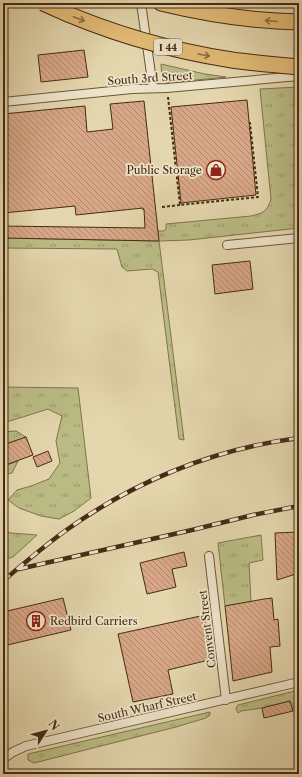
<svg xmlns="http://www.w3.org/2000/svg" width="302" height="777" font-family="'Libre Caslon Text',serif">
<defs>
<pattern id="grass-tufts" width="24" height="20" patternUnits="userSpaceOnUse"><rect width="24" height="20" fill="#bbbc85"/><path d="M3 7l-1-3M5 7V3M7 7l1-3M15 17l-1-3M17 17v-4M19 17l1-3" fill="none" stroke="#9a996c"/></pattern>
<pattern id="building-back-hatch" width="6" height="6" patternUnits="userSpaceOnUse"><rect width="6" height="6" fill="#d8a787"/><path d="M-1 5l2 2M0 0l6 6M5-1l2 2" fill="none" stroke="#b1886d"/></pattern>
</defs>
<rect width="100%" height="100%" fill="#e4d6ad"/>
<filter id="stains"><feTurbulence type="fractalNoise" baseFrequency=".005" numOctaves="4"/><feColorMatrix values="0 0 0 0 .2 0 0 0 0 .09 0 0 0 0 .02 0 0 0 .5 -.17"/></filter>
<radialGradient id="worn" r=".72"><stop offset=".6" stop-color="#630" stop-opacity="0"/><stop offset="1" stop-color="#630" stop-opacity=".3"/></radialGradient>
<!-- grass -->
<path fill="url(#grass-tufts)" stroke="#81744c" d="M161,64l44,10 21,3 -60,6 -4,-3z
M299,87v141l-110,12 -30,1 25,199 -5,-1 -21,-167 -6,-3 -25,2 -5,-4 -5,-18 -114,-1v-10l155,3v-10h6l2,-2v-5l85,-8c12,-3 16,-4 20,-17l-11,-110z
M3,387l75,1 13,110 -17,13 -15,8 -18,-3 -22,-8 -11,-8 9,-10 14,-4 18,-7 11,-16 -4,-22 6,-25 -14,-7 -22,7 -23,7z
M16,431l10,6 -23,8v-13z
M18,461l-6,12 -9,2v-11l1,2z
M3,531l8,2 26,2 -24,22 -10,3z
M261,535l2,25 -14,3 2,39 -26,4 -7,-63z
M299,690v15l-6,6 -3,-10 -28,7 -21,3 -3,2 -1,-2 -1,-3 2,-3z
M210,712v3l-4,3 -30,9 -142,36 -6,-3v-6z"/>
<!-- building -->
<path fill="url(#building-back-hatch)" stroke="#472b13" d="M84,50l4,27 -47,5 -3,-27z
M247,100l9,95 -75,8 -10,-96z
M144,101l15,140 -156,-3v-12l142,2 -1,-19 -1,1v-2l-67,7 -1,-9 -72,7v-99l82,-8 2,26 26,-3 -3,-25z
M250,261l3,28 -38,5 -3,-29z
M26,437l7,18 -30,11v-21z
M48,451l4,10 -15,6 -4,-10z
M299,532v41l-22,7 -2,-47z
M184,552l3,14 -15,3 4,18 -29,7 -7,-31z
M63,598l8,32 -68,16v-34z
M272,598l2,22 4,-1 2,27 -10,1 2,25 -39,9 -8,-75 39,-7z
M205,615l4,45 -41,10 5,24 -40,8 -15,-68z
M290,701l3,10 -29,7 -2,-10z"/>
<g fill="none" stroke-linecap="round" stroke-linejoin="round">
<defs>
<path id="street" d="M141,3l12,85
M3,102l129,-13 35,-1 132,-12
M227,245l72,-7
M209,556l17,144
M3,759l10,-7 13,-6 273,-64"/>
<path id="highway" d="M161,3c45,11 91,18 138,19"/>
</defs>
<!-- street casing -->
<use href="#street" stroke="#6e563a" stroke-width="10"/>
<!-- highway casing -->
<use href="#highway" stroke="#472b13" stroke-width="17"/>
<!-- path -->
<path stroke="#472b13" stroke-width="2" stroke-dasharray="3 2" stroke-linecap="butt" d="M168,97l12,108 78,-8 -8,-74h-1
M162,207l18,-2"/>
<!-- street -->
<use href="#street" stroke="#ede4ca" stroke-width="8"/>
<!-- highway -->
<use href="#highway" stroke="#e2bb76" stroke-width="15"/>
<defs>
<path id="rail" d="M19,569l173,-39 61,-15 46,-9
M3,581c20,-17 40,-34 62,-50 70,-50 148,-82 234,-93"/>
</defs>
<!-- rail casing -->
<use href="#rail" stroke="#472b13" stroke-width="4.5"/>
<!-- rail -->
<use href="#rail" stroke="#ede4ca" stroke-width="3" stroke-dasharray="9" stroke-linecap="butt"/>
<defs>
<path id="highway-bridge" d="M43,3c60,28 124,47 189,57 22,3 45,5 67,7"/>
</defs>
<!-- highway-bridge casing -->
<use href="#highway-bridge" stroke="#472b13" stroke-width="17" stroke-linecap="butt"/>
<!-- highway-bridge -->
<use href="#highway-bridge" stroke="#e2bb76" stroke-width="15"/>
</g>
<!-- one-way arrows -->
<defs><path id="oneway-shaft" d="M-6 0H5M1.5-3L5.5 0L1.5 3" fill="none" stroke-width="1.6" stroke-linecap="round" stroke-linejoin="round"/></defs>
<g stroke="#8d6c40">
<use href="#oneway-shaft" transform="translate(79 19) rotate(21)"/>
<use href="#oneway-shaft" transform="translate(271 21) rotate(-175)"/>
<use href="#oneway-shaft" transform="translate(204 55) rotate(10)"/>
</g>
<!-- icons -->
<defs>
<symbol id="shop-ring" viewBox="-11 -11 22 22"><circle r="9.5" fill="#ede4ca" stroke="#8f2418" stroke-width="1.5"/><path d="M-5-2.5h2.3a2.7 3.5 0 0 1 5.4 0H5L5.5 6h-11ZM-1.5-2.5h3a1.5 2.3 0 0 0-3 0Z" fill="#8f2418"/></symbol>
<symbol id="building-ring" viewBox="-11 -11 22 22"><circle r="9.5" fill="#ede4ca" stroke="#8f2418" stroke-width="1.5"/><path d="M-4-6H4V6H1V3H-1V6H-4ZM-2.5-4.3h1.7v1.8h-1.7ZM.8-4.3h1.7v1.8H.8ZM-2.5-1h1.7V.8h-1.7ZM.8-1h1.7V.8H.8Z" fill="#8f2418"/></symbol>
</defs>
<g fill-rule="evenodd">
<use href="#shop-ring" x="205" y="159" width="22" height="22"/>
<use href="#building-ring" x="25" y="610" width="22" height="22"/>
</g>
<g text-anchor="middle" stroke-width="3.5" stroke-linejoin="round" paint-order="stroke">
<!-- shield labels -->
<rect fill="#ede4ca" stroke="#79624a" stroke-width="1" x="154" y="39" width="28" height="16" rx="3"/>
<g font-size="10" font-weight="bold" fill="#472b13">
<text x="168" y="51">I 44</text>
</g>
<!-- street labels -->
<g font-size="11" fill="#472b13" stroke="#ede4ca">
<text transform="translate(150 78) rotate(-4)" y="4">South 3rd Street</text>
<text transform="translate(207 629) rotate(-97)" y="4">Convent Street</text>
<text transform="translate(147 707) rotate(-13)" y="4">South Wharf Street</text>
</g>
<!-- poi labels -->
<g font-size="11" fill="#472b13" stroke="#ede4ca" text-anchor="end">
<text x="202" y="174">Public Storage</text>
<text x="50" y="625" text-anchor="start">Redbird Carriers</text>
</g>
</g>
<!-- margin -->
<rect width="302" height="777" fill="none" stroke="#e4d6ad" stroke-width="16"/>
<rect x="4" y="4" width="294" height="769" fill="none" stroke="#472b13" stroke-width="2"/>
<rect x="8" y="8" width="286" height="761" fill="none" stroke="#472b13"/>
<!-- north arrow -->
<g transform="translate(46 731) rotate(54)" stroke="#ede4ca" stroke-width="3" paint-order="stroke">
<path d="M0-3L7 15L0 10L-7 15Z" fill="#472b13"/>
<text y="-6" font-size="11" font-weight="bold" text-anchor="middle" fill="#472b13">N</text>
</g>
<rect width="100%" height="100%" filter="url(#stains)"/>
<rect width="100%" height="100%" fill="url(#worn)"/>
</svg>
